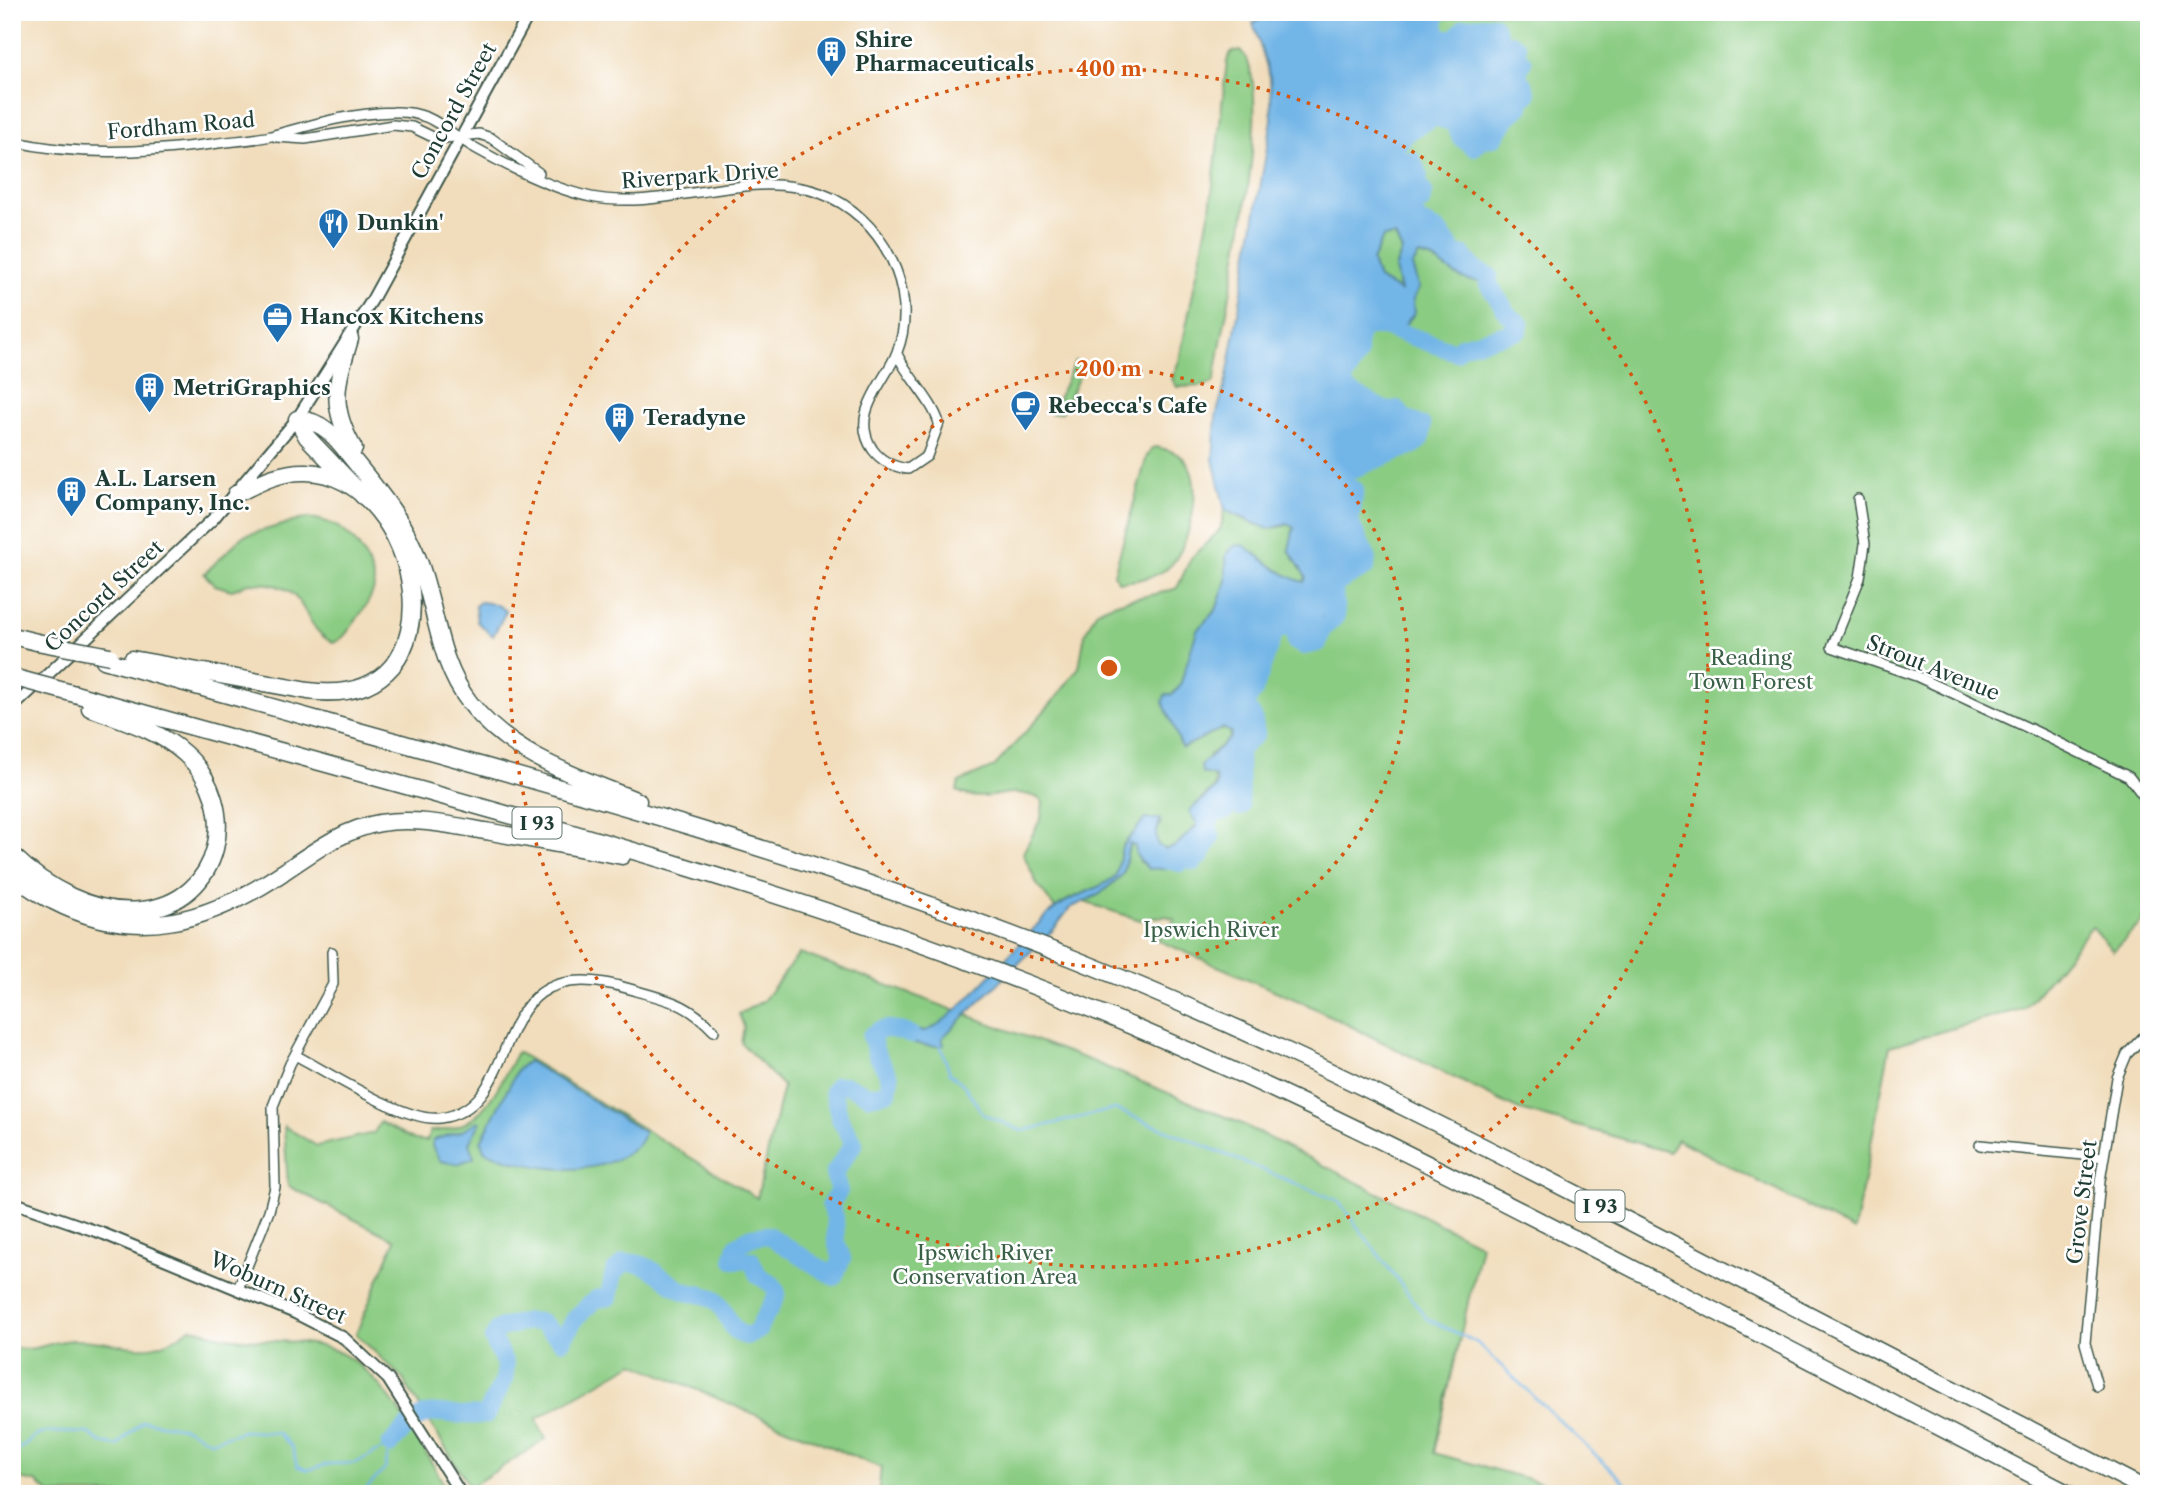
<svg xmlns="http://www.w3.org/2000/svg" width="2161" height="1506" font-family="'Libre Caslon Text',serif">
<rect width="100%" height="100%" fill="#fff"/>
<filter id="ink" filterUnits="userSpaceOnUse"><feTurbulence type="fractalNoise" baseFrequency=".0143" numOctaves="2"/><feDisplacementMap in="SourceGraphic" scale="14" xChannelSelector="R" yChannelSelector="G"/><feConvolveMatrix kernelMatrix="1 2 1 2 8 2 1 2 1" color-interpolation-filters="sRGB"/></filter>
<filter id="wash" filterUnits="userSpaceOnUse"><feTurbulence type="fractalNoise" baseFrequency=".00686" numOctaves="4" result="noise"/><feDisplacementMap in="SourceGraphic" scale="28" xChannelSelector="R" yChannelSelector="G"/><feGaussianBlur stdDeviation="1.57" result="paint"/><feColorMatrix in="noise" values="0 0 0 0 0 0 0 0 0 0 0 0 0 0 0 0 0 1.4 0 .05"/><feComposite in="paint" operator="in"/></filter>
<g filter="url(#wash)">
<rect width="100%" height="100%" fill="#f1ddbc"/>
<!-- green -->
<path fill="#8bcc83" stroke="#55845c" stroke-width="2" d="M1437,12h712v903l-36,36 -21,-25 -67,82 -135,38 -36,185 -177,-92 -8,13 -152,-43 -211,-105 -149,-64 18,-20 -8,-4 -27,4 -56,-18 16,-8 23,-20 7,-32 5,4 5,16c26,9 25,10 47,-4l6,4v-12l16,-8 -3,-16 9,-13 10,-4 -5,-1 -3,-7 22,-2 2,-15 -2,-34 7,-7 -2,-38 10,-14 20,-59 21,-9 31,-6 11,-13 -3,-14 3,-7 21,-9 4,-27 -12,-24 5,-33 -9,-4 -5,-11 4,-6 13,-2 63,-28v-14l-17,-7 -7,-9 -11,2 -39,-21 -4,-9 15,-26v-17l6,-11h20l29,-27 -1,-34 7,-11c22,2 37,28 60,26l2,-5 -17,-20 -9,-3 -17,-22 -19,-9 -9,-13 12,-8 -5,-15 2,-11 -23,-15 -4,-9 16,-19 27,-15 19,6 7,15 13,9 7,-8 13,-2 14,-20 11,-10 -5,-4 1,-7 8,-7v-5l-7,-6 5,-12 -25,-21 2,-12 -4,-8 -29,2 -10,12 -17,-3 -3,-13z
M1240,50c41,36 -18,271 -25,328l-2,5 -9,3 -27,1 -5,-8 7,-18 31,-151 17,-149 4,-9z
M1395,236l7,15 -6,14 3,26 -21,-12 -6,-18 11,-24z
M1075,361l9,5 -22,46 -11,2z
M1156,447c11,3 22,5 29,13 20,23 5,86 -15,106 -12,11 -35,15 -51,16l-5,-8 33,-118 5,-8z
M1225,510c19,10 44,24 63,14l6,3 -5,23 17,27 -2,6c-18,-6 -35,-17 -49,-30l-29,2v26l-10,29 -19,20 -4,21 -13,35 -7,8 -5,21 10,19 51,-5 1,9 -22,18c14,44 5,25 -18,55l8,13 -24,23 -9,2 -7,-4 -2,-9 5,-14 -16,-3 -22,26 -7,31c-21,17 -39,15 -61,32l-18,-24 -14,-31 18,-35 2,-15 -3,-4c-37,-17 -49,9 -83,-8l2,-9 35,-15 62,-69 23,-31 6,-33 11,-22c24,-15 55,-14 81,-24l14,-30 29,-28z
M307,518c31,2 50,19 62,47 3,8 7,17 4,26 -4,12 -13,24 -20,33 -6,8 -10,16 -20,19 -38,-20 -19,-61 -82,-60 -7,0 -13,6 -20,7l-16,-5 -11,-11 39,-38z
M800,953l294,109 146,61 241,122 -47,208 149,41h-705l3,-26 -247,-105 -98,56 10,20 -76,48 -68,-109 -46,-44 39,-94 -107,-54 -4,-60 33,20 57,-13 6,-11 35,18 12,1 3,-10c51,1 66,-40 87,-79l240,146 26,-112 -42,-43 3,-16 -5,-13 24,-13z
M190,1328c11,2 21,6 31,8 35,7 73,2 107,12 53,15 95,102 122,146h-399l-15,-12 -24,-4v-131c25,7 40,-8 64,-7 47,0 72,23 114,-12z"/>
<!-- water -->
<path fill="#72b5e7" stroke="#48798e" stroke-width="2" fill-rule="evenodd" d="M1274,12h163l-2,11 3,13 17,3 10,-12 29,-2 4,8 -2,12 5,3 9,-5 7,4 1,10 5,4 -7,17 8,6 3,11 -4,4 -8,-2 -1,6 6,4 -12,10 -14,21 -13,1 -7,8 -13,-9 -7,-15 -18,-6 -28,15 -16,19 4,9h16l7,15 -2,11 7,6 -2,9 -12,8 9,13 19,9 17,22 9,3 17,20 -2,5c-23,3 -38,-24 -60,-26l-7,11 7,22 -6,12 1,14 -10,12 -40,1 -6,11v17l-15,26 4,9 39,21 11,-2 7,9 18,8 -1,13 -7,6 -69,24 -3,6 4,11 9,4 -5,33 17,34 -1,10 -29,16 -3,7 2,19 -5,7 -36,7 -21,9 -20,59 -10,14 9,12 3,17 -17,15 1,58 -14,-8 -9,2 8,10 -10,2 -9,13 5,10 -10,20 -8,-6 -2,4 3,8 -7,-4 -10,10 -29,1 -12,-14 -1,-9 -6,-2 -6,30 -23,20 -30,14 -16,21 -112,109 2,7c-21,3 -37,-3 -55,-13l4,-9c9,4 21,9 31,8 27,-4 99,-95 124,-117 21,-19 47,-21 68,-38l6,-29 23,-28h15l-4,17 2,9 7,4 9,-2 24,-22 -9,-14 27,-23 1,-6 -2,-6 -13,-3 -1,-8 29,-27 1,-6 -8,-4 -41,20 -19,-46 2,-7 8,-1 7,-8 17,-56 19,-20 10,-29v-26l8,-9 9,-1c20,14 37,30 61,37l2,-5 -17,-27 5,-23 -6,-3 -20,5 -43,-19 -12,-50 3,-44 11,-39 45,-258 -2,-42 -17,-54zM1395,236l7,15 -7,18 5,22 -22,-12 -6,-18 11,-24z
M480,602l15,2 11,7 -13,25 -16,-14 -2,-16z
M528,1061l116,71c-1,9 -8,15 -16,21 -41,27 -102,15 -144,-2l-3,-10 37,-72z
M478,1121l2,2 -11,20 5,15 -17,6 -17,-3 -8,-15 1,-6 29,-9z"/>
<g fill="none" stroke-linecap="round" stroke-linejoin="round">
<!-- stream -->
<path stroke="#72b5e7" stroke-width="2.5" d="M940,1044l10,29 14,12 19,29 39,17 93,-22 223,92 89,118 49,23 161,152
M12,1447l6,3 17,-14 11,-4 42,1 14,10 15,3 26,-25 42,7 26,13 32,-10 35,2 14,14 5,19 11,4 21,-6 26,-1 35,-18
M361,1494l24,-25 5,-24"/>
<!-- river -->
<path stroke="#72b5e7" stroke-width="18" d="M1167,860l13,3 7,-5 7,4 -3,-8 4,-5 6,7 10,-20 -5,-10 9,-13 10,-2 -8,-10 9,-2 14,8 -1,-57 17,-16 -3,-17 -9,-12 10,-14 20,-59c14,-6 27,-15 42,-7l1,6 -21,4v7l8,4 14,-3 5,-14 13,-13 -2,-26 3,-7 29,-16 1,-10 -17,-34 5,-33 -9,-4 -3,-13 71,-28 7,-6 1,-13 -18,-8 -7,-9 -11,2 -39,-21 -4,-9 15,-26v-17l6,-11h20l72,25 5,-6 57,-15 2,-7 -11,-9 -21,-31 1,-8 -14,-6 -11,-14 -9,-3 -17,-22 -19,-9 -9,-13 12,-8 2,-9 -7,-6 2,-11 -7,-15h-16l-4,-9 16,-19 27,-15 19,6 7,15 13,9 7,-8 13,-1 14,-21 12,-10 -6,-4 1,-7 8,3 4,-4 -3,-11 -8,-6 7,-17 -5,-4 -1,-10 -7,-4 -9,5 -5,-3 2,-12 -4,-8 -29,2 -10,12 -17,-3 -3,-13 2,-11
M390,1445c44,-51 44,-25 96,-30l19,-37v-14l-12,-25 5,-10 29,-8 14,1 21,19 14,-24 20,-18 13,-2 5,-25 10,-9c26,-3 37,17 58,27 13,6 26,2 36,13 11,11 11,29 28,33l12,-5c4,-15 15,-23 19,-38l-4,-8 -15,-10 -7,-15h-18l4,-15 15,-8 16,-2 66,42 8,-19 -6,-16 -1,-25 -5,-12 9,-14 -5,-17 20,-31 -14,-24 -7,-28 4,-6h10l23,11 18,-4 2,-15 -14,-24 -5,-17c11,-12 26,-6 40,-1"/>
</g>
</g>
<g filter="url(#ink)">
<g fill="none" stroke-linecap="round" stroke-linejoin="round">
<defs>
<path id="minor" d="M276,137l29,2 88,-14 19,2 25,12 42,-5 12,4 48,35
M12,141c66,16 134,11 200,3 20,-3 40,-4 59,-8 40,-11 80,-23 122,-24 40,-2 53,20 84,37 34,19 76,40 114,48 75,15 156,-30 229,-4 62,22 101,98 77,159 -11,30 -49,62 -24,98 9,12 21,17 35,19l19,-13 12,-33c-7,-23 -30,-44 -42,-69
M1858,499l7,45 -5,34 -28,69 84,29 121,56 92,45 20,26
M295,1055c33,17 111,68 145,63 92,-12 38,-175 190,-129 39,12 55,12 84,42
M1980,1145l124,12
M238,1289l31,-78 6,-24 -2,-81 17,-42 43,-80 -1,-32
M2097,1386l-12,-43 15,-162 17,-103 10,-24 22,-23"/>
<path id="tertiary" d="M12,708l201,-189 84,-100 75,-119 158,-288
M12,1202l92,32 191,79 49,25 44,41 73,115"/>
<path id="motorway" d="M350,339c-14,46 -21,66 4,110
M364,497l-57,-60 -10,-18c26,1 39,19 54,38 27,33 55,66 69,107 17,47 18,98 50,139 41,53 108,74 168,98
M12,636l25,6
M132,659l176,32c162,21 113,-216 -2,-219 -26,-1 -47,11 -70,22
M104,660c325,93 653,173 968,298 186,74 365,164 543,256 178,92 356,185 534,277
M75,694c327,93 657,173 974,298 235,93 458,212 683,328 112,58 225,115 337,174
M12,855c33,32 81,60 129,55 82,-8 101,-105 44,-156 -26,-24 -63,-34 -95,-46
M12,876c14,8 26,18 41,25 83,43 156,21 229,-28 30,-20 61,-44 98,-50 37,-6 75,3 111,9 44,8 87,16 131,24"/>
</defs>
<!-- minor casing -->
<use href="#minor" stroke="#3e5548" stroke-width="12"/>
<!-- tertiary casing -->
<use href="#tertiary" stroke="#3e5548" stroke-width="14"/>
<!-- motorway casing -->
<use href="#motorway" stroke="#3e5548" stroke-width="19"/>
<!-- minor -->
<use href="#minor" stroke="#fff" stroke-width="9"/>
<!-- tertiary -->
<use href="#tertiary" stroke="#fff" stroke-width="10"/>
<!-- motorway -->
<use href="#motorway" stroke="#fff" stroke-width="16"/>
<defs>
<path id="motorway-bridge" d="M37,642l73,14
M12,677l63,17"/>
</defs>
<!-- motorway-bridge casing -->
<use href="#motorway-bridge" stroke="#3e5548" stroke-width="19" stroke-linecap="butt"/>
<!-- motorway-bridge -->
<use href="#motorway-bridge" stroke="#fff" stroke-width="16"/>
</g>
</g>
<!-- distance rings -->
<g fill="none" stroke="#d45610" stroke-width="3.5" stroke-dasharray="3.5 7">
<circle cx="1109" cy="668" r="299"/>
<circle cx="1109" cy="668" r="599"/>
</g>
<!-- icons -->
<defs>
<symbol id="building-pin" viewBox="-11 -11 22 30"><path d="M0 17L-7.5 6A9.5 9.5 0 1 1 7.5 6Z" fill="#1f6fb2" stroke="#fff"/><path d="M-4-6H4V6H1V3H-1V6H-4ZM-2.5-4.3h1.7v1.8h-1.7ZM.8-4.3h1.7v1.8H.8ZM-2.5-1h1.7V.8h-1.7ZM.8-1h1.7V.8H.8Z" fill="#fff"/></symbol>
<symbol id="restaurant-pin" viewBox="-11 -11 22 30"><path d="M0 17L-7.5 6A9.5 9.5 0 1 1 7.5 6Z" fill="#1f6fb2" stroke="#fff"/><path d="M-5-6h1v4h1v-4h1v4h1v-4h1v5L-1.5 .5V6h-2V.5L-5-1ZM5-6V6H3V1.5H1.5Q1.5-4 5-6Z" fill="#fff"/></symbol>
<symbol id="office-pin" viewBox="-11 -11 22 30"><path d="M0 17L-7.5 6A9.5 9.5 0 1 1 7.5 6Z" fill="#1f6fb2" stroke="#fff"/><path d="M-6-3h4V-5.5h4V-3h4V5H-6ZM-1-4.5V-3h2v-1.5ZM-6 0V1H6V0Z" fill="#fff"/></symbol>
<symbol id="cafe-pin" viewBox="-11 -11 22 30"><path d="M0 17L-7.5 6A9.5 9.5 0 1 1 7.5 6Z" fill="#1f6fb2" stroke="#fff"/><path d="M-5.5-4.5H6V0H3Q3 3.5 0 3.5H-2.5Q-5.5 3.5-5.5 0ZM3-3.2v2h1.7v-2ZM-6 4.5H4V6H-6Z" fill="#fff"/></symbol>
</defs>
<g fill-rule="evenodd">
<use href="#building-pin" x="814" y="34" width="35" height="47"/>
<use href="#restaurant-pin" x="316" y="206" width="35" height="47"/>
<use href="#office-pin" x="260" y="300" width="35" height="47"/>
<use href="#building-pin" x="132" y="370" width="35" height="47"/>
<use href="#cafe-pin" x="1008" y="388" width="35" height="47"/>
<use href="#building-pin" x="602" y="400" width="35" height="47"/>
<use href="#building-pin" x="54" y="474" width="35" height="47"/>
</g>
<g text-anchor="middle" stroke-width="5" stroke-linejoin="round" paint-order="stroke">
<!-- shield labels -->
<g fill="#fff" stroke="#627771" stroke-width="2">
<rect x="512.5" y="807.5" width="49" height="31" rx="5"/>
<rect x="1575.5" y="1190.5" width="49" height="31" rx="5"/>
</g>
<g font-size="19" font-weight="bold" fill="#1f3d34">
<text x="537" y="830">I 93</text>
<text x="1600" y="1213">I 93</text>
</g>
<!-- poi labels -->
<g font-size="21" font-weight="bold" fill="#1f3d34" stroke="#fff" text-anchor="start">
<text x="855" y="47">Shire<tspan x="855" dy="24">Pharmaceuticals</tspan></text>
<text x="357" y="230">Dunkin'</text>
<text x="300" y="324">Hancox Kitchens</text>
<text x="173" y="395">MetriGraphics</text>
<text x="1048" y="413">Rebecca's Cafe</text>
<text x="643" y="425">Teradyne</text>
<text x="95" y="486">A.L. Larsen<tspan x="95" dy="24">Company, Inc.</tspan></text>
</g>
<!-- street labels -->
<g font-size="21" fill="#1f3d34" stroke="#fff">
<text transform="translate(454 111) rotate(-61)" y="7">Concord Street</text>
<text transform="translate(181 126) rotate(-5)" y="7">Fordham Road</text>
<text transform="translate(700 176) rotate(-4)" y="7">Riverpark Drive</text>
<text transform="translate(104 596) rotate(-43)" y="7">Concord Street</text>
<text transform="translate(1933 668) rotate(22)" y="7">Strout Avenue</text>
<text transform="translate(2082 1202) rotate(-83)" y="7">Grove Street</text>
<text transform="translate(278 1288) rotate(24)" y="7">Woburn Street</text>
</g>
<!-- park labels -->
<g font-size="21" fill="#3a6148" stroke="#fff">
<text x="1751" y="665">Reading<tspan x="1751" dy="24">Town Forest</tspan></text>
<text x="1211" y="937">Ipswich River</text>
<text x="985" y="1260">Ipswich River<tspan x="985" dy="24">Conservation Area</tspan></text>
</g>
</g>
<circle cx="1109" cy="668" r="10" fill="#d45610" stroke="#fff" stroke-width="3.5"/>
<g font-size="21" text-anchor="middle" font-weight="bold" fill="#d45610" stroke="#fff" stroke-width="5" stroke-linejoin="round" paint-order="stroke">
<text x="1109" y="76">400 m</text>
<text x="1109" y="376">200 m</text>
</g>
<!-- margin -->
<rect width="2161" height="1506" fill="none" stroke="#fff" stroke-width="42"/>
</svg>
